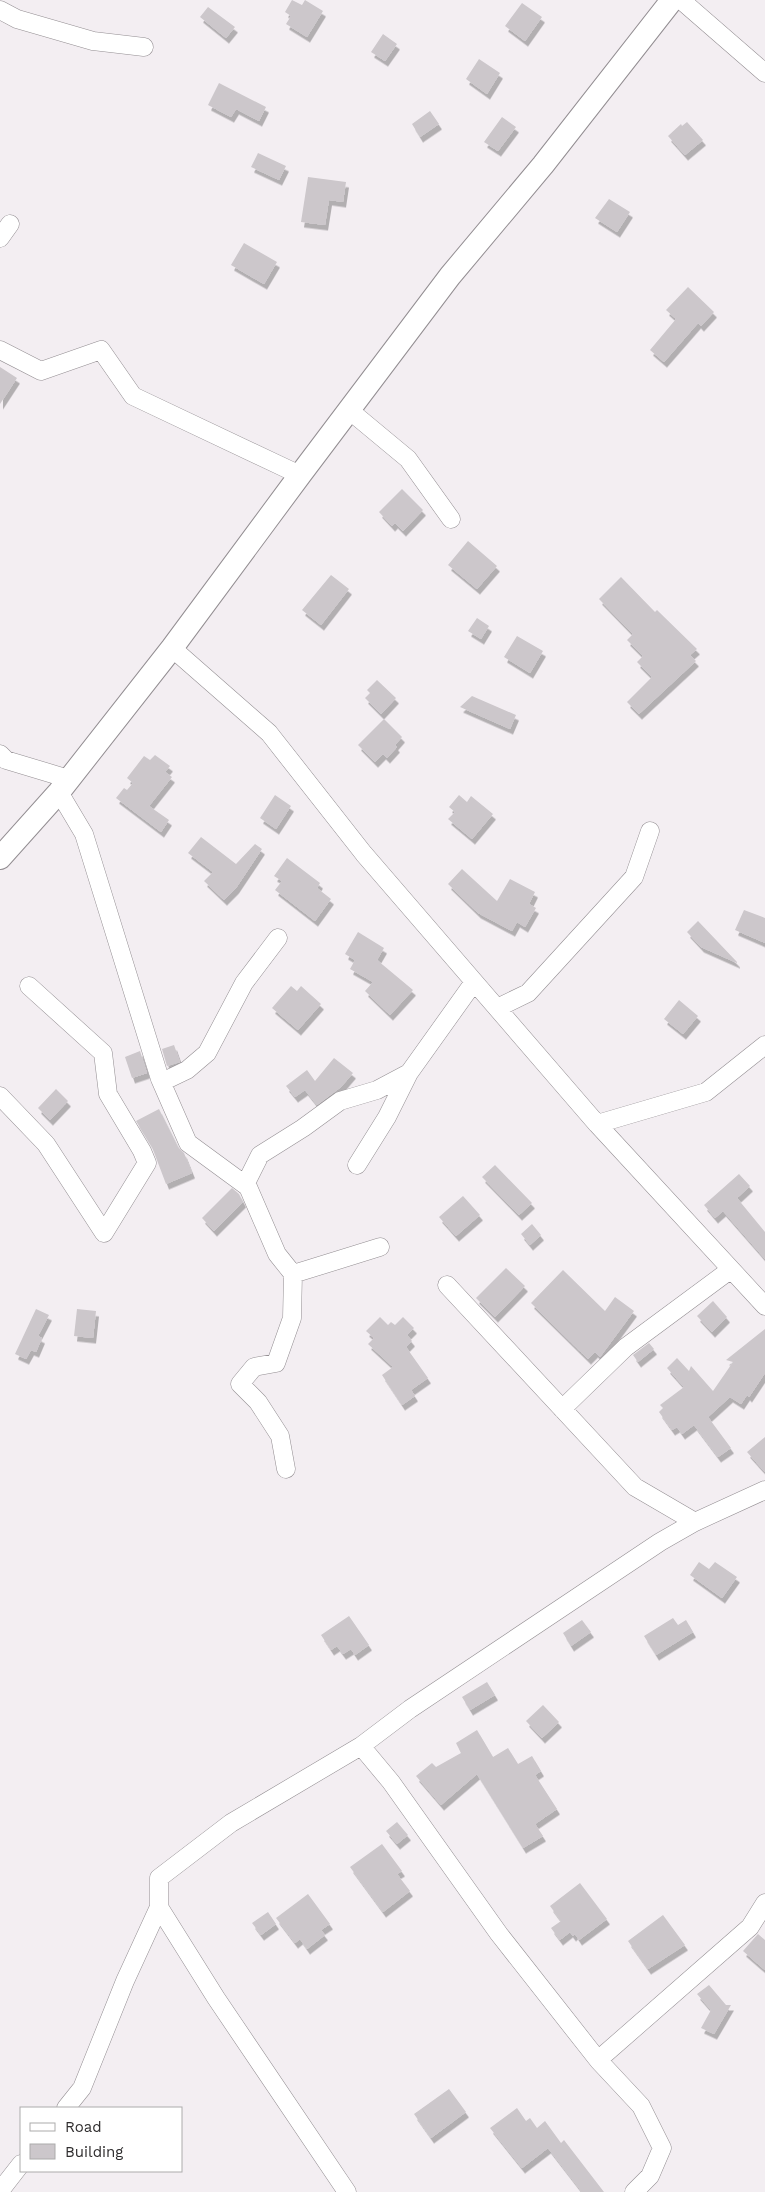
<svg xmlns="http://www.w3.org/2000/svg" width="765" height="2192" font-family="'Work Sans',sans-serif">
<defs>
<filter id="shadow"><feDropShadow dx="3" dy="5.5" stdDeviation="0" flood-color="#0004"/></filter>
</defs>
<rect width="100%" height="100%" fill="#f3eef2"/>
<!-- building -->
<path fill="#ccc7cb" filter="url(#shadow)" d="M292,0l10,5 3,-5 18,11 -16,26 -21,-13 5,-8 -6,-4z
M522,3l20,14 -17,24 -20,-15z
M208,7l27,20 -9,11 -26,-21z
M383,34l14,10 -12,17 -14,-9z
M479,59l21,14 -13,21 -21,-15z
M219,83l47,24 -7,14 -23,-12 -5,8 -23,-12z
M430,111l9,13 -19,13 -8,-13z
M502,117l14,10 -18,24 -14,-9z
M687,122l16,18 -18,15 -17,-19 13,-12 1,2z
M258,153l28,13 -7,14 -28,-13z
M308,177l38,5 -3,20 -14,-2 -4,25 -24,-3z
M609,199l21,13 -13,20 -22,-14z
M244,243l33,19 -13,22 -33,-19z
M688,287l26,25 -13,14 -3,-3 -34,39 -14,-12 26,-31 -10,-9z
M0,367l17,11 -17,26z
M402,489l21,21 -20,21 -8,-8 -3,3 -13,-14z
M468,541l29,25 -20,23 -29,-24z
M331,575l18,14 -28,36 -19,-15z
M621,577l34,35 2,-2 40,39 -7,6 6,6 -57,53 -12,-12 25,-25 -15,-15 6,-6 -16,-16 6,-6 -34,-35z
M477,618l12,8 -8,13 -13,-8z
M517,636l26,15 -13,22 -26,-16z
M377,680l19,18 -15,16 -16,-16 5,-5 -3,-3z
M472,696l44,19 -6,14 -50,-22z
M384,719l18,18 -7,8 2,2 -10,11 -4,-4 -8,8 -17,-17z
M155,755l15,11 -5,6 7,5 -23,29 20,14 -8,12 -45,-34 8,-10 3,2 6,-7 -6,-5 17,-22 6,4z
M275,795l16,11 -15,23 -16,-11z
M459,795l8,7 4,-6 22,18 -21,25 -24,-20 7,-7 -6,-5z
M201,837l35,27 19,-20 7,5 -26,39 -12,12 -20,-19 9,-9 -25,-19z
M287,858l33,25 -3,5 14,11 -16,22 -40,-31 7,-9 -8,-5z
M462,869l35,32 13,-22 25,13 -6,12 7,4 -11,19 -8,-5 -5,9 -34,-18 -30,-29z
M744,910l21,8v25l-30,-13z
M698,921l39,41v1l-36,-16 -14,-15z
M358,932l26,16 -7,12 36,30 -23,25 -25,-24 8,-9 -23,-13 5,-9 -10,-6z
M291,986l6,5 4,-5 20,18 -23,26 -26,-22z
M679,1000l19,16 -15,18 -19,-15z
M174,1045l6,17 -13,4 -5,-17z
M140,1051l7,22 -15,5 -7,-21z
M334,1058l19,15 -12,14 -24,18 -12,-15 -10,7 -9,-11 21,-16 8,11z
M56,1089l12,12 -18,19 -12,-12z
M159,1109l19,38 6,6 8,20 -26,11 -14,-37 -16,-26z
M495,1165l37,38 -13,12 -37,-38z
M739,1174l11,12 -13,12 28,34v27l-42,-48 -8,7 -11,-13z
M232,1188l7,6 4,8 -29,29 -12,-13z
M463,1196l17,19 -24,21 -17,-19z
M532,1224l9,11 -11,10 -9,-11z
M506,1268l19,18 -30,31 -19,-19z
M563,1270l42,41 10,-14 19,14 -34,46 -5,-5 -7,7 -57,-56z
M713,1301l14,16 -15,15 -15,-16z
M36,1309l13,6 -11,21 4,2 -6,14 -5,-2 -5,9 -11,-5z
M77,1309l19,2 -3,27 -19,-2z
M380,1317l8,8 3,-3 4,3 8,-8 11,11 -7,7 5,6 -6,6 22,31 -17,12 4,6 -13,9 -20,-30 11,-8 -25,-23 6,-6 -8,-7z
M765,1329v44l-16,24 -2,-2 -6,9 -11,-7 -22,20 23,31 -13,9 -24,-32 -12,9 -5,-7 -5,3 -13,-18 4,-4 -3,-3 24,-18 -17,-19 10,-10 12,13 2,-5 22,25 20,-29 -7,-2z
M649,1343l5,6 -16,13 -5,-7z
M765,1437v35l-18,-20z
M699,1562l10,7 6,-7 22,15 -15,21 -32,-23z
M349,1616l20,29 -14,10 -4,-6 -8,5 -6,-8 -6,4 -10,-15z
M673,1618l5,7 8,-5 7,12 -37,23 -12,-19z
M582,1620l9,12 -20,14 -8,-13z
M487,1682l8,13 -25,15 -8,-13z
M543,1705l16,17 -17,16 -16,-17z
M477,1730l16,27 15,-9 10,16 14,-8 9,15 -6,4 22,34 -22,15 8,12 -20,12 -46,-74 -36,31 -25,-29 16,-13 4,4 25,-14 -5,-10z
M397,1822l11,13 -11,9 -11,-13z
M382,1844l20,27 -5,3 13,17 -27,21 -33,-45z
M580,1883l27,36 -28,21 -4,-6 -2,2 -3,-4 -10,8 -9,-12 10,-7 -11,-15z
M308,1894l22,30 -9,6 4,5 -18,14 -7,-10 -5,4 -19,-25z
M268,1912l8,12 -15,11 -9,-12z
M663,1915l22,30 -37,24 -20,-28z
M758,1934l7,6v30l-22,-19z
M709,1985l17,20h5l-17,29 -13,-6 10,-18 -14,-16z
M449,2089l17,23 -35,26 -17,-24z
M517,2108l9,13 4,-3 7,10 8,-7 16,22 3,-3 40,52h-22l-34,-44 -26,20 -32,-40z"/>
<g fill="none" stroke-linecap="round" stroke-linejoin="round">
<defs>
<path id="minor" d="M681,0l84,73
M0,10l17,9 76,22 51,6
M0,238l10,-14
M0,350l41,21 60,-21 32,46 167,79
M349,410l59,49 43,60
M172,648l97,85 95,121 233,270 168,182
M0,754l6,6 63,19
M59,792l25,42 76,245 28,64 60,44 29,67 16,20 87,-27
M497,1008l31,-15 106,-116 16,-46
M162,1082l25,-12 20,-17 37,-70 34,-45
M0,1096l46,48 58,89 43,-70 -5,-12 -34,-57 -5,-41 -74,-67
M597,1124l109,-32 59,-47
M357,1165l30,-48 22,-44 65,-91
M245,1185l15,-30 43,-27 37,-27 37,-11 32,-17
M447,1285l188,202 60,35
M562,1409l64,-62 104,-77
M286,1469l-6,-33 -22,-34 -18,-18 14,-17 22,-4 16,-45 1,-44
M361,1746l30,36 108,152 99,126 152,-133 15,-24
M598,2060l43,46 21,42 -12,28 -16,16
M66,2108l16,-20 43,-107 34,-74
M0,2191l21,-27
M347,2192l-131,-194 -57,-91v-29l72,-55 130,-77 49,-37 250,-167 35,-20 70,-32"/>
<path id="tertiary" d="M0,858l59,-66 113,-144 128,-173 150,-199 93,-111 129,-165"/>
</defs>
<!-- minor casing -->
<use href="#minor" stroke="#938e92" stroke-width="19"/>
<!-- tertiary casing -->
<use href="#tertiary" stroke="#938e92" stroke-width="24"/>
<!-- minor -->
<use href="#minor" stroke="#fff" stroke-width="18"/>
<!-- tertiary -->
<use href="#tertiary" stroke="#fff" stroke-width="22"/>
</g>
<!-- legend -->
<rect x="20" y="2107" width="162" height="65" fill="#ffffff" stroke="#acabab"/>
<rect x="30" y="2123" width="25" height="8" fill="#ffffff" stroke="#acabab"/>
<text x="65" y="2132" font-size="15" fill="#2f2d2e">Road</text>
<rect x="30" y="2144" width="25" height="15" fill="#ccc7cb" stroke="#acabab"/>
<text x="65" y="2157" font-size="15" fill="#2f2d2e">Building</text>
</svg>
